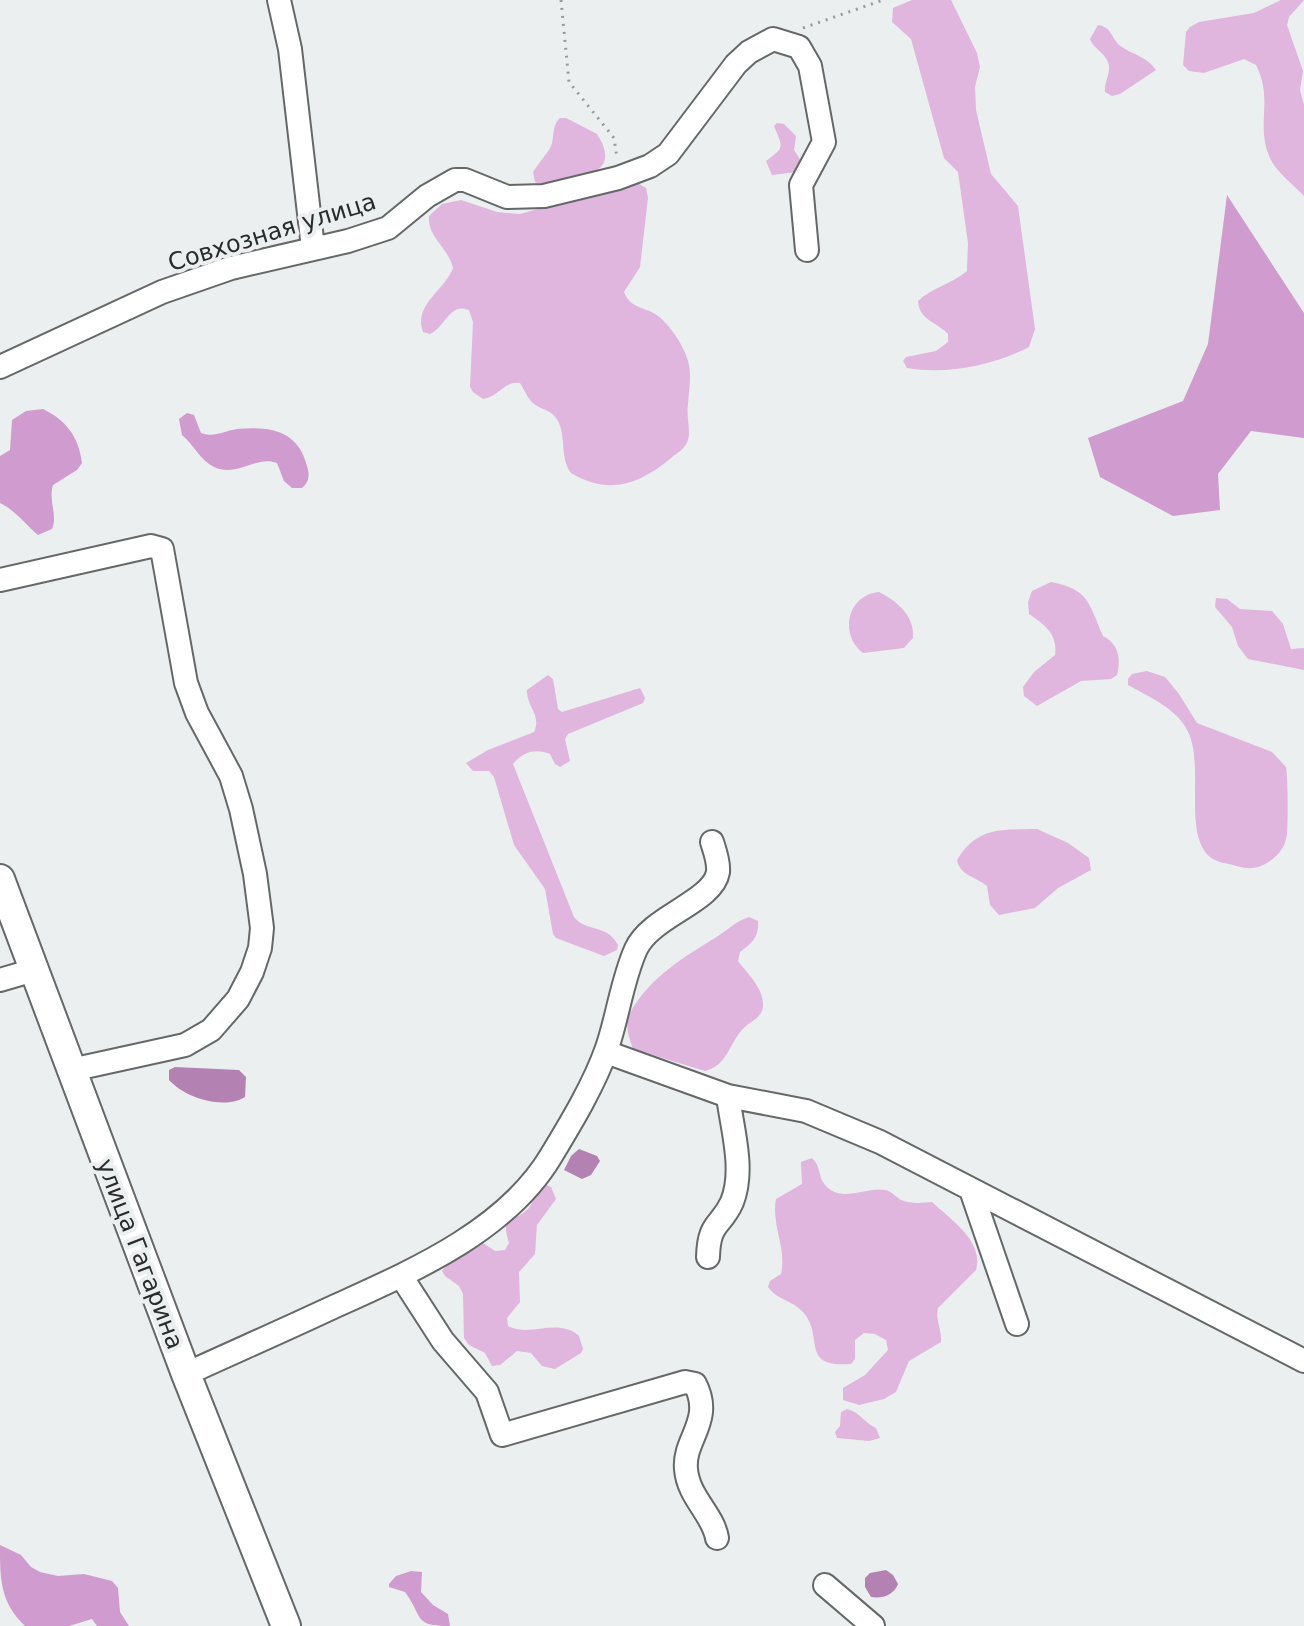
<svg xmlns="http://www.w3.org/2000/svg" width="1304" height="1626" font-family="'DejaVu Sans',sans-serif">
<rect width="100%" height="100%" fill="#ebefef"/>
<!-- green -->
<path fill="#e0b5de" d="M912,0h39l26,53 3,14 -5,20 1,23 15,64 27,32 17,123 -6,18c-35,18 -82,28 -122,21l-4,-7 3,-4 30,-6 12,-9v-8c-11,-12 -29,-14 -30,-33 13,-13 34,-17 49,-30l1,-28 -10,-71 -14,-14 -33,-119 -19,-17 1,-14z
M1281,0h23l-15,17 -2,8 16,46 -3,19 4,15v91c-10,-11 -28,-24 -34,-38 -15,-33 4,-58 -14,-93l-12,-6 -40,14 -15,-2 -6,-6 3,-33 4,-5 9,-5 55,-9z
M1098,25c15,2 13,15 24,22 12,8 25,10 34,23l-36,24 -8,2 -7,-4c-1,-9 5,-18 4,-26 -1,-12 -16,-17 -19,-27z
M560,118h6l31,16c21,33 -2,40 -29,46 -12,3 -21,7 -33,2l-2,-10c5,-8 11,-15 16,-22 7,-10 1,-23 11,-32z
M777,123l7,1 12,12 -2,14 9,14 -6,8 -25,3 -6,-14c19,-14 17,-13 8,-35z
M636,182l10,6 2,10 -8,69 -16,25c7,18 21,14 34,24 12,9 26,30 30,45 4,15 1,28 0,43 -2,12 3,25 0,36 -2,8 -11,13 -17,18 -31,26 -62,38 -100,15 -11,-15 -5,-33 -12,-50 -6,-15 -20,-12 -29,-23 -4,-5 -6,-11 -10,-17 -16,-2 -22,14 -37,16l-10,-7 -3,-5 3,-65 -4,-12c-19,-8 -23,16 -39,24l-7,-2c-10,-27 22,-42 30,-64 -5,-21 -26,-31 -24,-52l13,-12 19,-4 36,12 23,2z
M1051,582c39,7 38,23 52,54 16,8 18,23 14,39l-6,4 -30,2 -44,25 -13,-10 -1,-9 11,-15 21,-17c3,-21 -10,-30 -26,-41l-1,-12 4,-11z
M879,592c18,9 36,24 34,46l-9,10 -41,5c-24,-18 -16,-58 16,-61z
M1216,598l11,1 13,10 32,2 11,13 8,25 13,-1v22l-56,-11 -10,-13 -6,-19 -17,-20z
M1147,671l18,6 14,17 18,29 75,29 14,15c2,12 2,53 1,67 -2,14 -8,21 -20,29 -11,7 -22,6 -34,2 -8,-2 -17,-3 -23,-8 -27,-23 -6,-88 -21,-123 -10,-25 -40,-37 -61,-49v-6l4,-5z
M548,675l5,4 5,30 4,3 78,-24 5,10 -2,5 -75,31 -3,5 5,22 -10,6 -5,-3 -5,-10c-15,-6 -27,-2 -37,10l61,153c13,16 32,6 44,28l-1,5 -13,6 -48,-18 -3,-4 -8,-45 -31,-44 -20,-68 -5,-6h-16l-7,-8 22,-13 46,-18c8,-17 -8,-26 -7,-42z
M1037,829l31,14 21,15 2,12 -33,18 -23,20 -36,7 -9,-10 -3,-19c-10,-9 -27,-10 -30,-26 21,-34 45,-30 80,-31z
M749,917l9,4c1,16 -5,21 -18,31l-2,9c9,12 25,27 25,43 1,14 -14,17 -22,27 -13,16 -14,34 -36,40l-72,-22c-4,-12 -9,-24 -3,-36 19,-35 54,-56 88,-77 11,-7 18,-15 31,-19z
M812,1158c9,8 6,19 13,27 16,19 42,1 60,5 6,1 11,7 16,10 10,4 21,3 31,2 19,18 52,39 44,68l-38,38c-3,11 4,22 3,34l-32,19 -13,31 -12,7 -25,6 -16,-5v-12l22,-13 23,-25 -2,-10 -11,-6 -11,-1 -9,7v19l-4,5c-52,4 -26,-27 -48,-52 -11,-12 -26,-12 -35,-25l2,-6 11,-7c6,-26 -10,-49 -5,-75l26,-15 -1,-22z
M547,1185l4,2 5,12 -19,26 -2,29 -16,18 1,30 -13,16 1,8c23,12 49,-9 71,10l4,13 -2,4 -26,16 -13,-3 -11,-13 -14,-2 -17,14 -8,1 -7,-13 -16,-8 -5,-7 -1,-44 -4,-8 -14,-10 -3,-5c9,-13 26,-25 41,-28l12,8 10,-1 4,-7c-9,-29 3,-19 19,-34 4,-4 6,-12 8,-18z
M847,1409c13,3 17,14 29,19l4,10 -11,3 -32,-3 -2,-6 5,-6 1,-14z"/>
<!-- forest -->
<path fill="#d09bce" d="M1227,195l77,118v125l-53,-7 -33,43 2,36 -47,6 -73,-39 -12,-39 95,-37 25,-57z
M43,409c23,11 36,28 39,54l-5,7 -24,15c-5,15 5,30 -1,44l-14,6c-13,-11 -23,-25 -38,-32v-47l10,-6 2,-30 14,-9z
M187,413l7,2 7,18c13,5 23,-2 36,-4 33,-3 61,1 70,37 3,9 2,16 -5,22h-10l-8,-7 -7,-18c-21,-8 -40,15 -63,4 -14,-7 -20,-22 -32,-32l-3,-16z
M0,1545l21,10 10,12 9,5 18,4 26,-2 28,7 6,7 2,24 9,14h-32l-5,-7 -23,7h-44c-25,-24 -25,-47 -25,-81z
M411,1571l11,1 -1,20 12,13 15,9 2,12c-37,0 -26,-8 -45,-34l-16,-5v-3l7,-8z"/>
<!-- water -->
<path fill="#b381b2" d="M175,1067l64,3 7,7 -1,20c-21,13 -60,1 -76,-17v-10z
M579,1149l18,7 3,5 -9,14 -9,4 -18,-9 7,-14z
M886,1570l7,5 5,9c-4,11 -16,15 -27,13l-6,-10v-9l5,-5z"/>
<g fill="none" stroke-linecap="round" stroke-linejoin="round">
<defs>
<path id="minor" d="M279,0l11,49 23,199
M0,367l162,-75 69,-24 117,-27 40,-13 39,-32 28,-16h10l42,17 37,-1 74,-18 32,-12 18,-12 68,-90 13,-12 24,-13 26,8 11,19 14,76 -23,43 6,65
M0,580l151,-34 11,3 24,134 11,30 34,63 10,33 14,65 7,54 -2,20 -8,24 -14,27 -27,31 -26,15 -114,25
M0,980l34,-10
M606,1052l122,44 78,15 74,31 424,219
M971,1190l46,134
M708,1257c1,-36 13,-30 24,-55 13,-32 0,-73 -4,-106
M401,1276l42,65 44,51 15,43 183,-53 10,2c19,37 -12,55 -9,85 2,28 27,45 31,69
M186,1374c48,-22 96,-43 143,-65 79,-36 176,-76 222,-153 20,-33 43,-71 56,-108 11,-32 15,-68 29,-99 15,-33 77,-47 82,-77 1,-10 -3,-21 -6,-30
M825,1585l48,41"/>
<path id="major" d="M0,879l186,495 100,252"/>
</defs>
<!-- minor casing -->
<use href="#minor" stroke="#656868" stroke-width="26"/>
<!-- major casing -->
<use href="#major" stroke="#656868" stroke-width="32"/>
<!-- path -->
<path stroke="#989a9a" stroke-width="3" stroke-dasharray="2 6" stroke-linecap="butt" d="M561,0l8,82 45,56 3,20
M803,28l80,-28"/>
<!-- minor -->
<use href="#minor" stroke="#fff" stroke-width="22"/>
<!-- major -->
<use href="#major" stroke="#fff" stroke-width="28"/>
</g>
<g text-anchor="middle" stroke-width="8" stroke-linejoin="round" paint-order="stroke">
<!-- street labels -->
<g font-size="24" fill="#2a2b2b" stroke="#ebefef">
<text transform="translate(272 232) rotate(-17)" y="8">Совхозная улица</text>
<text transform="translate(140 1254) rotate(69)" y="8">улица Гагарина</text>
</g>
</g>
</svg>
